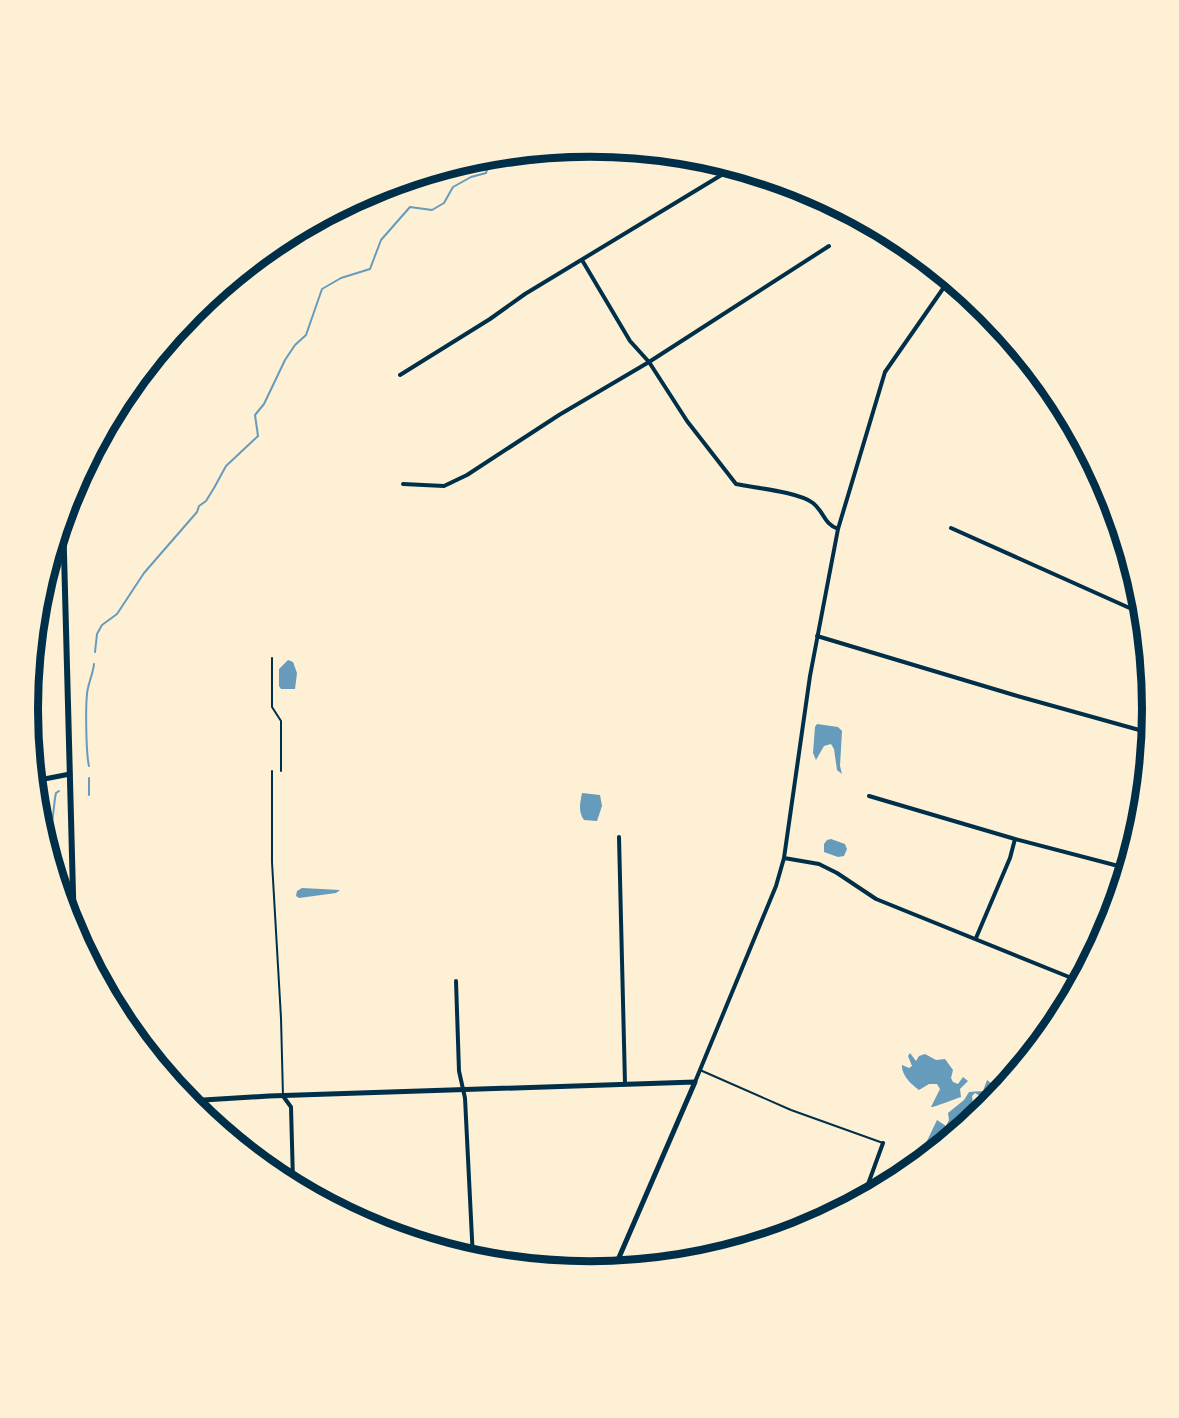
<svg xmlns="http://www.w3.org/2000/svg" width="1179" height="1418" font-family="Lato,sans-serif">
<rect width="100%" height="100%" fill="#fdf0d5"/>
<!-- water -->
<path fill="#669bbc" d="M288,660l5,2 4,11 -2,16h-14l-2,-3v-17z
M817,724l21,3 4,4 -2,35 2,8 -5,-4 -3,-21 -3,-5 -7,2 -8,14 -3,-7 2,-26z
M582,793l18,2 2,11 -5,15 -13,-1c-6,-8 -4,-17 -2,-27z
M831,839l14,5 2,5 -3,7 -6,1 -14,-5v-8l3,-4z
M302,888l38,2 -4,3 -37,5 -3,-2 1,-5z
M910,1053l6,8 3,-5 6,-2 11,6 9,-1 8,11 -2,8 2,4 5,2 5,-7 5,4 -8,8 1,8c-7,2 -25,10 -30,10l9,-18 -3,-5h-8l-10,6c-7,-5 -18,-15 -17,-25l7,3 3,-2 -4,-10z
M987,1080l12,9h-7l-4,6 -8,1 -5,-3 -3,3 1,8 8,8 -46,37h-6l-3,-6 11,-23 9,6 3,-6 -1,-7 16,-13 5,-8 14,-1z"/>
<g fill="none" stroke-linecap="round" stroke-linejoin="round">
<!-- stream -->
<path stroke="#669bbc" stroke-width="2" d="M95,652l2,-18 5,-9 15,-11 27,-41 53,-61 2,-6 7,-5 8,-13 12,-22 32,-30 -3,-21 9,-11 21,-44 10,-15 11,-10 16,-46 19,-11 29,-9 11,-29 29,-33 22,3 12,-7 9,-16 18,-10 15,-4 5,-17
M89,766c-3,-12 -4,-67 -1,-78 2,-9 5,-15 6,-24
M89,778v17
M46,847l5,-14 4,-35 1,-5 3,-2"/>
<!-- service -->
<path stroke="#003049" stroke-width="2" d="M272,658v49l9,14v50
M272,771v91l9,156 2,78
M700,1070l91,40 92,33"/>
<!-- minor -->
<path stroke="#003049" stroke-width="4" d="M582,260l48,81 19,21 38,59 49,63c20,4 62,8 77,19 12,10 10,20 25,26
M400,375l90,-56 35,-25 208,-126
M403,484l41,2 23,-11 92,-60 90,-53 180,-116
M951,528l192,86
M817,636l197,59 136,38
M869,796l146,43 111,29
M619,837l6,247
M784,858l35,6 18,9 39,26 203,82
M976,938l34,-80 5,-19
M456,981l3,90 6,27 8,161
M695,1082l81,-196 8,-28 26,-182 28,-147 47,-157 64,-92
M283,1096l8,11 2,74
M863,1198l20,-55"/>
<!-- tertiary -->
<path stroke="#003049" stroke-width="5" d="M34,781l36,-7
M187,1101l82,-5 426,-14 -81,187"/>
<!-- secondary -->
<path stroke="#003049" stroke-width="6" d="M63,516l11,415"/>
</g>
<!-- crop -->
<path d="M0 0H1179V1418H0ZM38 709a552 552 0 1 1 1104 0a552 552 0 1 1-1104 0Z" fill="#fdf0d5" fill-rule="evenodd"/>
<path fill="none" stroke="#003049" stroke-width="8" d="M38 709a552 552 0 1 1 1104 0a552 552 0 1 1-1104 0Z"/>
</svg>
